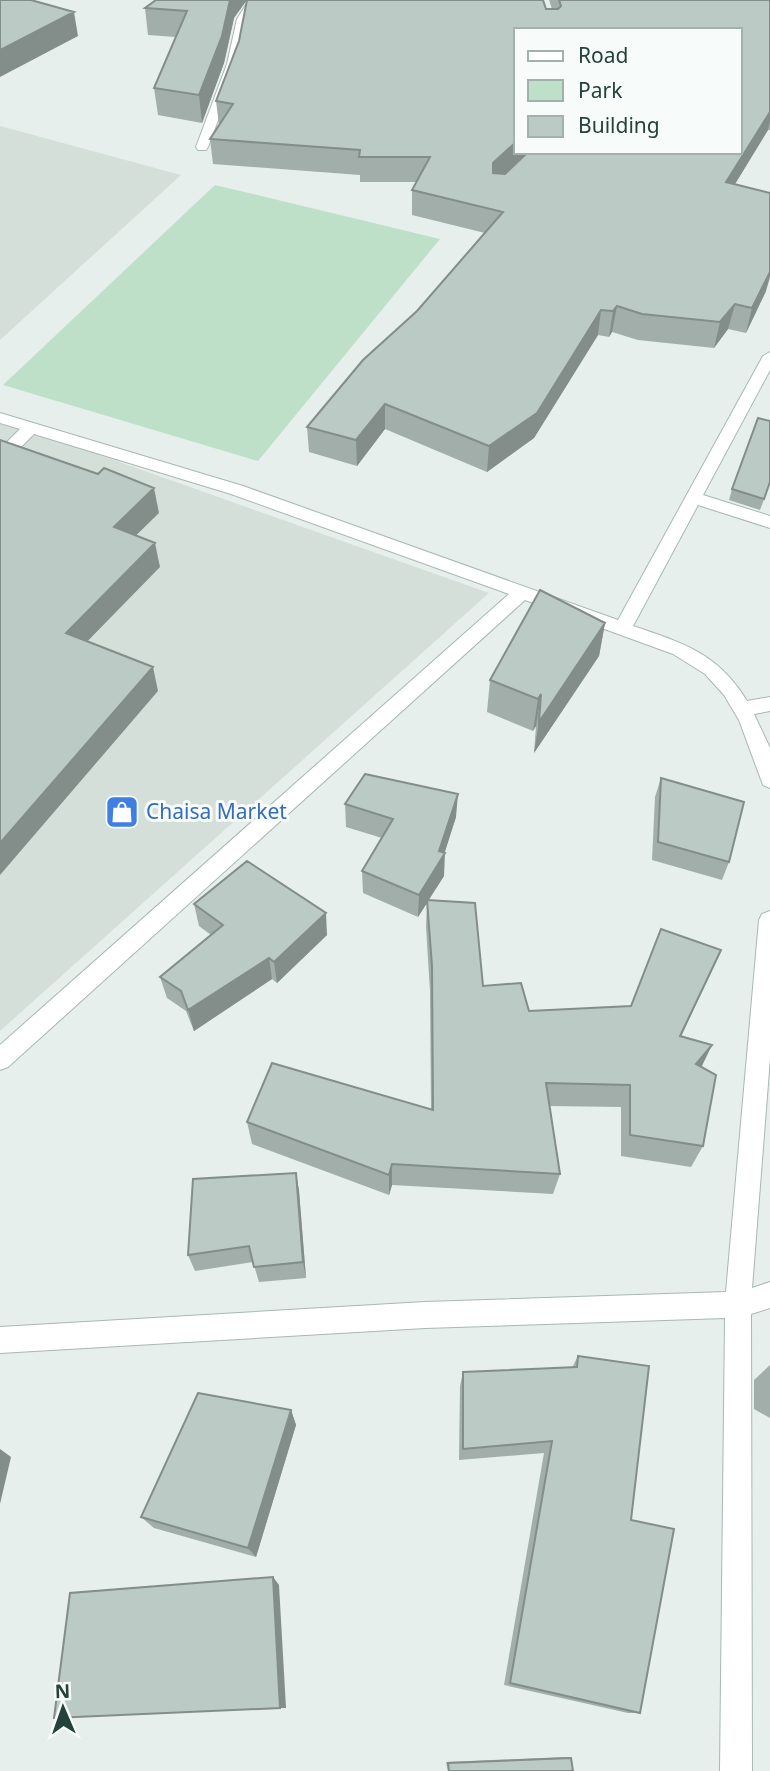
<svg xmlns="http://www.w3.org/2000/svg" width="770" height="1771" font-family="'Noto Sans',sans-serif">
<rect width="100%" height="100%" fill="#e6efeb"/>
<!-- built -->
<path fill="#d4dfda" d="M0,126l181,49 -181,165z
M0,417l35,15 454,161 -489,438z"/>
<!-- green -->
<path fill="#bfe0c8" d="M215,185l225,54 -182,222 -255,-76z"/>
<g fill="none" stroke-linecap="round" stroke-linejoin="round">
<defs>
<path id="minor" d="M249,0h10l-12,19 -8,45 -31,83 -2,3h-8l-2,-3 31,-83 10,-45z
M770,352v18l-67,125 67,21v12l-72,-23 -65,121c50,17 85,27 114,75l23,-4v14l-16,3 16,34v40l-7,-3 -24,-65 -15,-25 -19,-21 -32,-20 -148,-54 -517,467 -8,3v-25l509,-451 -278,-100 -197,-60 -28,28 -6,1v-14l20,-20 -20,-6v-10l243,73 375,134 145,-264z
M770,911v147l-18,230 18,-6v26l-19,6 1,457h-32l5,-453 -300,10 -425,25v-26l425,-25 301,-10 33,-372 3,-6z"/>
</defs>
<!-- minor casing -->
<use href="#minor" stroke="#a8b8b2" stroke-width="2"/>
<!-- minor -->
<use href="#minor" fill="#fff" fill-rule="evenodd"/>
</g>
<!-- wall -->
<path fill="#a1aea9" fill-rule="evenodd" d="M156,0l78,18 -10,45 -22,60 -44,-8 -4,-27 22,-51 -28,-2 -3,-27z
M549,0h221v130h-2l-33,54 31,107 -20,42 -18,-4 -14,19 -76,-8 -26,-8 -3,5 -11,-2 -64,103 -47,34 -102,-43 -28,37 -48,-14 -2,-25 110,-116 68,-78 -73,-18v-25l5,-8h-57v-7l-147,-11 -3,-25 9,-14 -3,-24 23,-60 307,-32h6zM516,30l224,122h-224z
M770,421v63l-10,26 -31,-10 3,-11z
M605,623l-6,33 -65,97 2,-27 -3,5 -46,-19 3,-32z
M661,778l68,84 -7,18 -70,-20 3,-63z
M345,804l111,13 -12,36v23l-16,24 55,86 46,25 102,-5 90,-56 -40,87 21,30 1,79 -12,21 -70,-11v-49l-72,-1 11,68 -7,20 -161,-9 -3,10 -137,-51 -5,-22 184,-13 -1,-118 -4,-64 1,-24 -9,14 -55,-24 -1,-22 20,-33 -36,-11z
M194,904l133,31 -50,48 -5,-4 -78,52 -8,-20 -19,-13 -7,-21 51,-42 -12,-9z
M296,1173l3,18 7,87 -47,4 -6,-20 -58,9 -7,-16z
M578,1356l53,164 9,193h-12l-124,-28 40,-232 -85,7 1,-74 3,-14 109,-4z
M770,1365v53l-16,-9v-29z
M291,1410l5,15 -40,132 -102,-29 -13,-11z
M565,1757l6,1 2,13h-125l-2,-9z"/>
<!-- shaded-wall -->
<path fill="#838d89" d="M230,0h17l-13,18 -10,45 -22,60 -3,-28z
M74,12l4,24 -78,41v-27z
M770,112v9l-2,9 -47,77 5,-25z
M516,142v10h14l-39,36 2,-25z
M770,272v5l-4,14 -20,42 6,-25z
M735,304l-7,25 -14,19 6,-26z
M617,306l-5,26 -3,5 4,-26z
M601,310l-3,25 -64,103 -47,34 2,-26z
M385,404v25l-28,37 -1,-26z
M154,488l5,25 -39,38 -6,-24z
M155,543l5,24 -87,89 -7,-23z
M605,623l-6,33 -65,97 5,-31z
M153,667l5,24 -158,184v-32z
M541,694l-5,32 -3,5 5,-32z
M458,794l-2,23 -13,41 2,-5 -1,23 -26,41 1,-22 20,-44z
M326,913l1,22 -50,48 -3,-21z
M721,950l-11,25 -41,85 11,-24z
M269,958l3,21 -78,52 -6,-21z
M712,1045l-11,23 -5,-4z
M392,1164v21l-3,10v-20z
M296,1173l3,18 7,87 -3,-16z
M291,1410l5,15 -40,132 -8,-9z
M0,1449l11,8 -11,47z
M273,1577l6,8 7,123h-6z"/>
<!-- building -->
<path fill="#bbcac4" stroke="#838d89" stroke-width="2" fill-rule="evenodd" d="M0,0h31l43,12 -74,38z
M156,0h74l-8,36 -23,59 -45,-7 33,-77 -42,-3z
M247,0h296l3,9h12l3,-3 -2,-6h211v112l-44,70 44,11v79l-18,36 -17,-4 -15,18 -78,-8 -25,-8 -4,5 -12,-1 -64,103 -48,33 -104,-42 -29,36 -49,-13 56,-67 54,-49 86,-99 -91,-22 18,-33h-71l1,-7 -150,-11 23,-35 -17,-3 23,-60zM516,30h224v122h-212l-23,22 -12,-1v-10l23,-21z
M758,418l12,3v61l-6,17 -32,-10z
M0,440l98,34 6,-6 50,20 -40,39 41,16 -89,90 87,34 -153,176z
M540,590l65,33 -66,99 2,-28 -3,5 -48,-19z
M365,774l93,20 -19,57 6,2 -26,42 -57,-24 31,-52 -48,-15z
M661,778l83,24 -15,60 -71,-20z
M247,861l79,52 -52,49 -5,-4 -81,52 -7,-19 -21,-14 63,-52 -29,-21z
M427,900l48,3 8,83 38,-3 8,28 102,-5 30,-77 60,21 -41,86 32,9 -16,19 20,11 -13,71 -73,-11v-50l-84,-2 14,91 -168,-10 -3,11 -142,-53 25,-59 161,47 -1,-144z
M296,1173l7,89 -49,5 -5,-21 -61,9 5,-76z
M578,1356l71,10 -18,154 43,9 -34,184 -130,-30 42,-242 -89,8v-77l114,-5z
M198,1393l93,17 -43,138 -107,-31z
M273,1577l7,131 -226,10 16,-125z
M571,1758l2,13h-124l-1,-8z"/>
<!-- icons -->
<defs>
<symbol id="shop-square" viewBox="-11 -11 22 22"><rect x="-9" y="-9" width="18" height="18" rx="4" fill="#3f7fe0" stroke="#f7fbf9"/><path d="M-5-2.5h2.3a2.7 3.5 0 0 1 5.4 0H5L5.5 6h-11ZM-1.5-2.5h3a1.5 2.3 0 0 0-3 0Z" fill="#fff"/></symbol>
</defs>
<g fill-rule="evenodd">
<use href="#shop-square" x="103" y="793" width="38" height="38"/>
</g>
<g text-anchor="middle" stroke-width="6" stroke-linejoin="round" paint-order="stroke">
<!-- shop labels -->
<g font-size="21" fill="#366cbe" stroke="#f7fbf9" text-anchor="start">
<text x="146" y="819">Chaisa Market</text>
</g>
</g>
<!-- legend -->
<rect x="514" y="28" width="228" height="126" fill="#f7fbf9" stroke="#a3b1ad" stroke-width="2"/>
<rect x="528" y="51" width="35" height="10" fill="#ffffff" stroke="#a3b1ad" stroke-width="2"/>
<text x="578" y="63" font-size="21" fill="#24423a">Road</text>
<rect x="528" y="80" width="35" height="21" fill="#bfe0c8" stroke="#a3b1ad" stroke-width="2"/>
<text x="578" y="98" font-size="21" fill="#24423a">Park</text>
<rect x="528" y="116" width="35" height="21" fill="#bbcac4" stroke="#a3b1ad" stroke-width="2"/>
<text x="578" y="133" font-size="21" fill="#24423a">Building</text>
<!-- north arrow -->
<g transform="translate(63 1708) rotate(358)" stroke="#f7fbf9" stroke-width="5" paint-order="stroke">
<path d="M0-5L12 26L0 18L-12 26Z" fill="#24423a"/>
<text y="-10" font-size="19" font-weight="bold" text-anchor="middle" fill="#24423a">N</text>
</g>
</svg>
